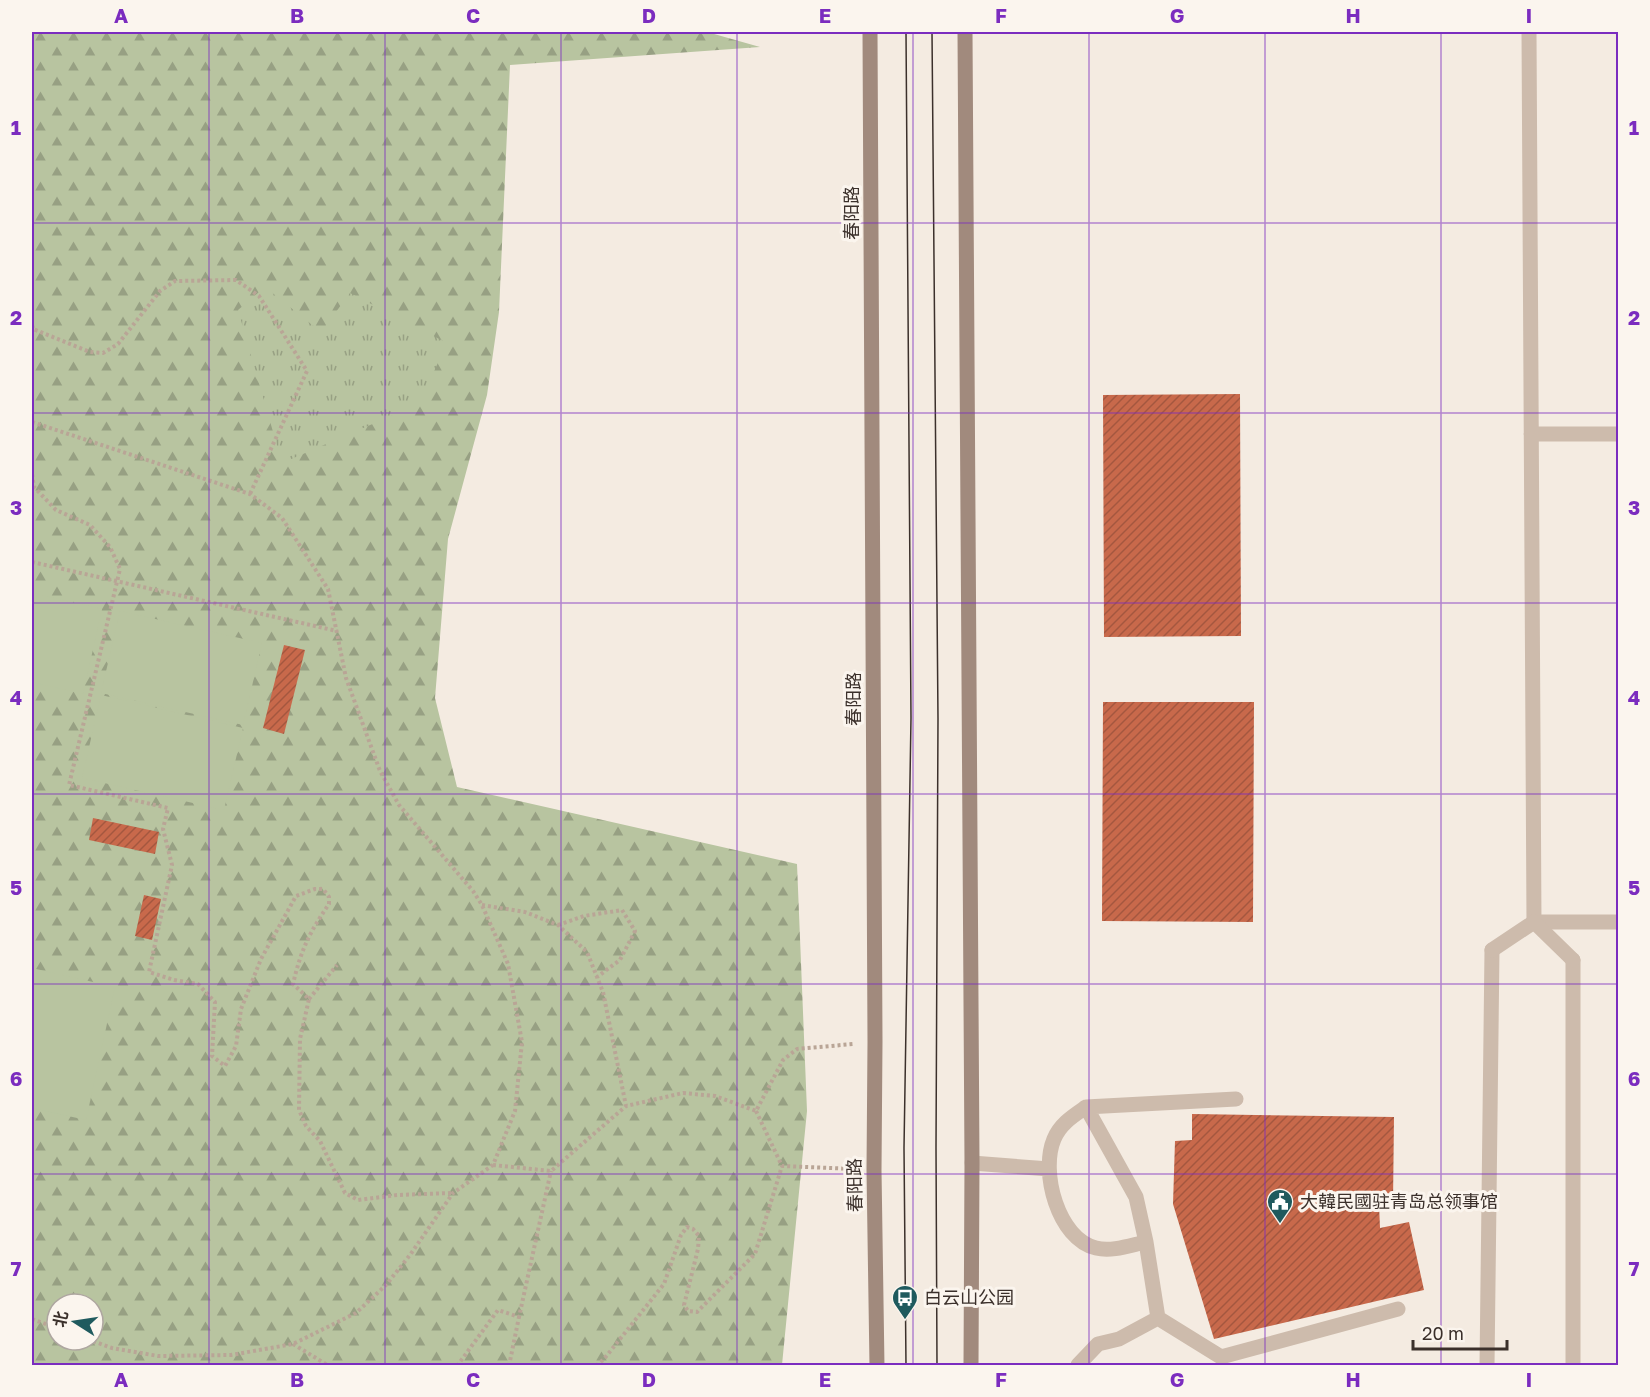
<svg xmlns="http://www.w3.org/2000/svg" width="1650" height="1397" font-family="'Golos Text','Noto Sans SC',sans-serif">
<defs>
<pattern id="forest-firs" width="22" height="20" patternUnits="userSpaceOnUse" patternTransform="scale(1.5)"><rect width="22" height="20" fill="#b8c4a0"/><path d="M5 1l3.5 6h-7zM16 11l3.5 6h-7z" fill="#97a083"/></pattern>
<pattern id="park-tufts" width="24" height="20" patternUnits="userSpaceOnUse" patternTransform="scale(1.5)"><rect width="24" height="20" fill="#b8c4a0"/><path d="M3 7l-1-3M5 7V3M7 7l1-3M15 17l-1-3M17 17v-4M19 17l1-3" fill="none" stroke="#97a083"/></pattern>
<pattern id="building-hatch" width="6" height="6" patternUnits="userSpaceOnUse" patternTransform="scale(1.5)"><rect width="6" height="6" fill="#c8694b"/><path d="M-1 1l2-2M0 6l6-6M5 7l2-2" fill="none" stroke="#a4573f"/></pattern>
</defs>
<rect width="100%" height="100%" fill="#f4ebe1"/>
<!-- forest -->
<path fill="url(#forest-firs)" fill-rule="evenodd" d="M32,32h675l53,15 -250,18 -11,247 -12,83 -39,144 -13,159 22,89 340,77 10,247 -25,254h-750zM57,1304h36v36h-36z"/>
<!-- park -->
<path fill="url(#park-tufts)" d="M265,287l56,45 29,-39 97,50 -28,61 -137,59 -44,-153z"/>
<!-- pitch -->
<path fill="#b8c4a0" d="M32,593l70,16 -19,85 -51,-12z
M120,611l142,32 -19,82 -142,-32z
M101,695l142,33 -19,82 -142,-32z
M32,968l83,19 -29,133 -54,-12z"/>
<!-- building -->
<path fill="url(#building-hatch)" d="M1240,394l1,242 -137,1 -1,-242z
M284,645l21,5 -21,84 -21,-6z
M1103,702h151l-1,220 -151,-1z
M93,818l66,14 -4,22 -66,-14z
M144,895l17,4 -9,41 -17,-4z
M1192,1114l202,3 -1,85 -14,2 1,24 29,-6 15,68 -210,49 -41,-135 2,-63 17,-1z"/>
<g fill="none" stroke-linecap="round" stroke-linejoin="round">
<!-- path -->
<path stroke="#b9a596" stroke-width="4" stroke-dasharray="3 3" stroke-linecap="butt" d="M32,325l1,4 57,23 13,1 15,-9 42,-53 15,-10 61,-1 23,16 48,75 -57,123
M32,422l218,72 32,24 46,71 18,89 34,93 19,34 74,86 9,14 26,59 14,78 -7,69 -22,54 -40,28 -43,62 -24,30 -30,28 -63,31 -62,11 -73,1 -46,-8 -22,-8
M32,474l2,13 22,23 34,15 20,22 10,22 -51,216 99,23 -5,21 9,36 -23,107 25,8 24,4 17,18 -3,54 13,10 11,-20 5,-37 20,-50 35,-63 19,-7h8l6,8v7c-20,29 -28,46 -36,80l16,15 -9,40 -1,71 7,16 14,15 25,52 13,7 39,-5 55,-2
M32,562l305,69
M482,905l43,7 33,13 29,27 16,40 23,114
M558,925l26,-9 38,-6 13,21 -15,29 -23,17
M309,999l28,-34
M756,1111l26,55 71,3
M493,1165l58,6 75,-65 57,-13 32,3 41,15 27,-51 14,-11 56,-5
M32,1319l25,9
M293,1344l36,22
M457,1366l41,-56 21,7 32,-146
M509,1366l10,-49
M596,1366l8,-7 60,-75 17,-49 6,-8 6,2 6,7 -1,13 -14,56 4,6 9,1 58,-58 27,-88"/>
<!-- service -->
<path stroke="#cdbbac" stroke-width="15" d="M1529,32l5,890h84
M1531,434h87
M1573,960v406
M1236,1099l-150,8 50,90 10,45 12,76 63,39 177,-48
M1086,1107c-13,9 -26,17 -32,32 -14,33 4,100 42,109 16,4 35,-3 50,-6
M972,1163l77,6
M1078,1365l20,-21 21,-5 39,-21
M1487,1366l5,-416"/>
<!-- minor -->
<path stroke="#cdbbac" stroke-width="15" d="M1492,950l42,-28 39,38"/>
<!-- secondary -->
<path stroke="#a18a7d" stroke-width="15" d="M870,32l5,1010 -1,128 3,196
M965,32l7,1131 -1,203"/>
<!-- tram -->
<path stroke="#3b302b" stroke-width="1.5" d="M932,32l6,686 -2,429 1,219
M906,1366l-2,-218 7,-430 -5,-686"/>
</g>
<!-- grid -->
<path fill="none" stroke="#7b2cbf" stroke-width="1.5" stroke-opacity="0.55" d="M209,32v1334M385,32v1334M561,32v1334M737,32v1334M913,32v1334M1089,32v1334M1265,32v1334M1441,32v1334M32,223h1586M32,413h1586M32,603h1586M32,794h1586M32,984h1586M32,1174h1586"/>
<!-- icons -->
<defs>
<symbol id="civic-pin" viewBox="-11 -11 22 30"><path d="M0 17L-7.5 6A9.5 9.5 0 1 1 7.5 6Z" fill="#1f5a5e" stroke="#fbf5ee"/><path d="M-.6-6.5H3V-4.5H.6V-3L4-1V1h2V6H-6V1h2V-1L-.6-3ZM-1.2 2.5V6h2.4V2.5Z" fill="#fff"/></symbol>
<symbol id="bus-pin" viewBox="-11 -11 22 30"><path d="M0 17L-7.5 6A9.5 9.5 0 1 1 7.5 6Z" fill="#1f5a5e" stroke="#fbf5ee"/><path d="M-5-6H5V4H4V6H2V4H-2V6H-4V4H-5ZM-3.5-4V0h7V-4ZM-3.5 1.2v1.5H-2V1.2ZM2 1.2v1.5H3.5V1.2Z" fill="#fff"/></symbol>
</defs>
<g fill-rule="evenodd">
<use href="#civic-pin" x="1265" y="1187" width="30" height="40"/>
<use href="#bus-pin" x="890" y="1283" width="30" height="40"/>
</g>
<g text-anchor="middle" stroke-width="6" stroke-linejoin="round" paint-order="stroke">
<!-- street labels -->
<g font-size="18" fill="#3b302b" stroke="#fbf5ee">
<text transform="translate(852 213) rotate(-90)" y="6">春阳路</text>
<text transform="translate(854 699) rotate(-90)" y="6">春阳路</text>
<text transform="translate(855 1185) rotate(-91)" y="6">春阳路</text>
</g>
<!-- poi labels -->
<g font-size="18" fill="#3b302b" stroke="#fbf5ee" text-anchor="start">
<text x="1300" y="1208">大韓民國驻青岛总领事馆</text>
<text x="924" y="1304">白云山公园</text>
</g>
</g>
<!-- border -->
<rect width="1650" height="1397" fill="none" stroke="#fbf5ee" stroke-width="66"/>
<!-- north arrow -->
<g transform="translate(75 1322) rotate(282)"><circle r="28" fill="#fbf5ee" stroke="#aea6a0" stroke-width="1.5"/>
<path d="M0-4.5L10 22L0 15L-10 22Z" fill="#1f5a5e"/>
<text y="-9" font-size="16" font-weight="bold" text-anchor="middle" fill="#3b302b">北</text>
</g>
<!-- scale -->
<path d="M1413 1340v9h94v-9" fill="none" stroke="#3b302b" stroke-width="3"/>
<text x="1422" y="1340" font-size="18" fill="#3b302b" stroke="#fbf5ee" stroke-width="4.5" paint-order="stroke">20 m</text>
<rect x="33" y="33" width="1584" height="1331" fill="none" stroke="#7b2cbf" stroke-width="2"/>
<g font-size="20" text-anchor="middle" font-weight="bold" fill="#7b2cbf">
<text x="121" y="23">A</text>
<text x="297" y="23">B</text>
<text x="473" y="23">C</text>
<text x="649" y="23">D</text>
<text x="825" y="23">E</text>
<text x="1001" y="23">F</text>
<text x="1177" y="23">G</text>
<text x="1353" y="23">H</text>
<text x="1529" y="23">I</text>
<text x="16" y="135">1</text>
<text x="1634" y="135">1</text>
<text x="16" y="325">2</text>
<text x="1634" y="325">2</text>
<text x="16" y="515">3</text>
<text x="1634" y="515">3</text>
<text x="16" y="705">4</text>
<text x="1634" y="705">4</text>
<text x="16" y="895">5</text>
<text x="1634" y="895">5</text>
<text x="16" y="1086">6</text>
<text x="1634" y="1086">6</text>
<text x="16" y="1276">7</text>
<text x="1634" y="1276">7</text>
<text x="121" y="1387">A</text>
<text x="297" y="1387">B</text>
<text x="473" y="1387">C</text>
<text x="649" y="1387">D</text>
<text x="825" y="1387">E</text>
<text x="1001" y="1387">F</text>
<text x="1177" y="1387">G</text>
<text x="1353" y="1387">H</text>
<text x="1529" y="1387">I</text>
</g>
</svg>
